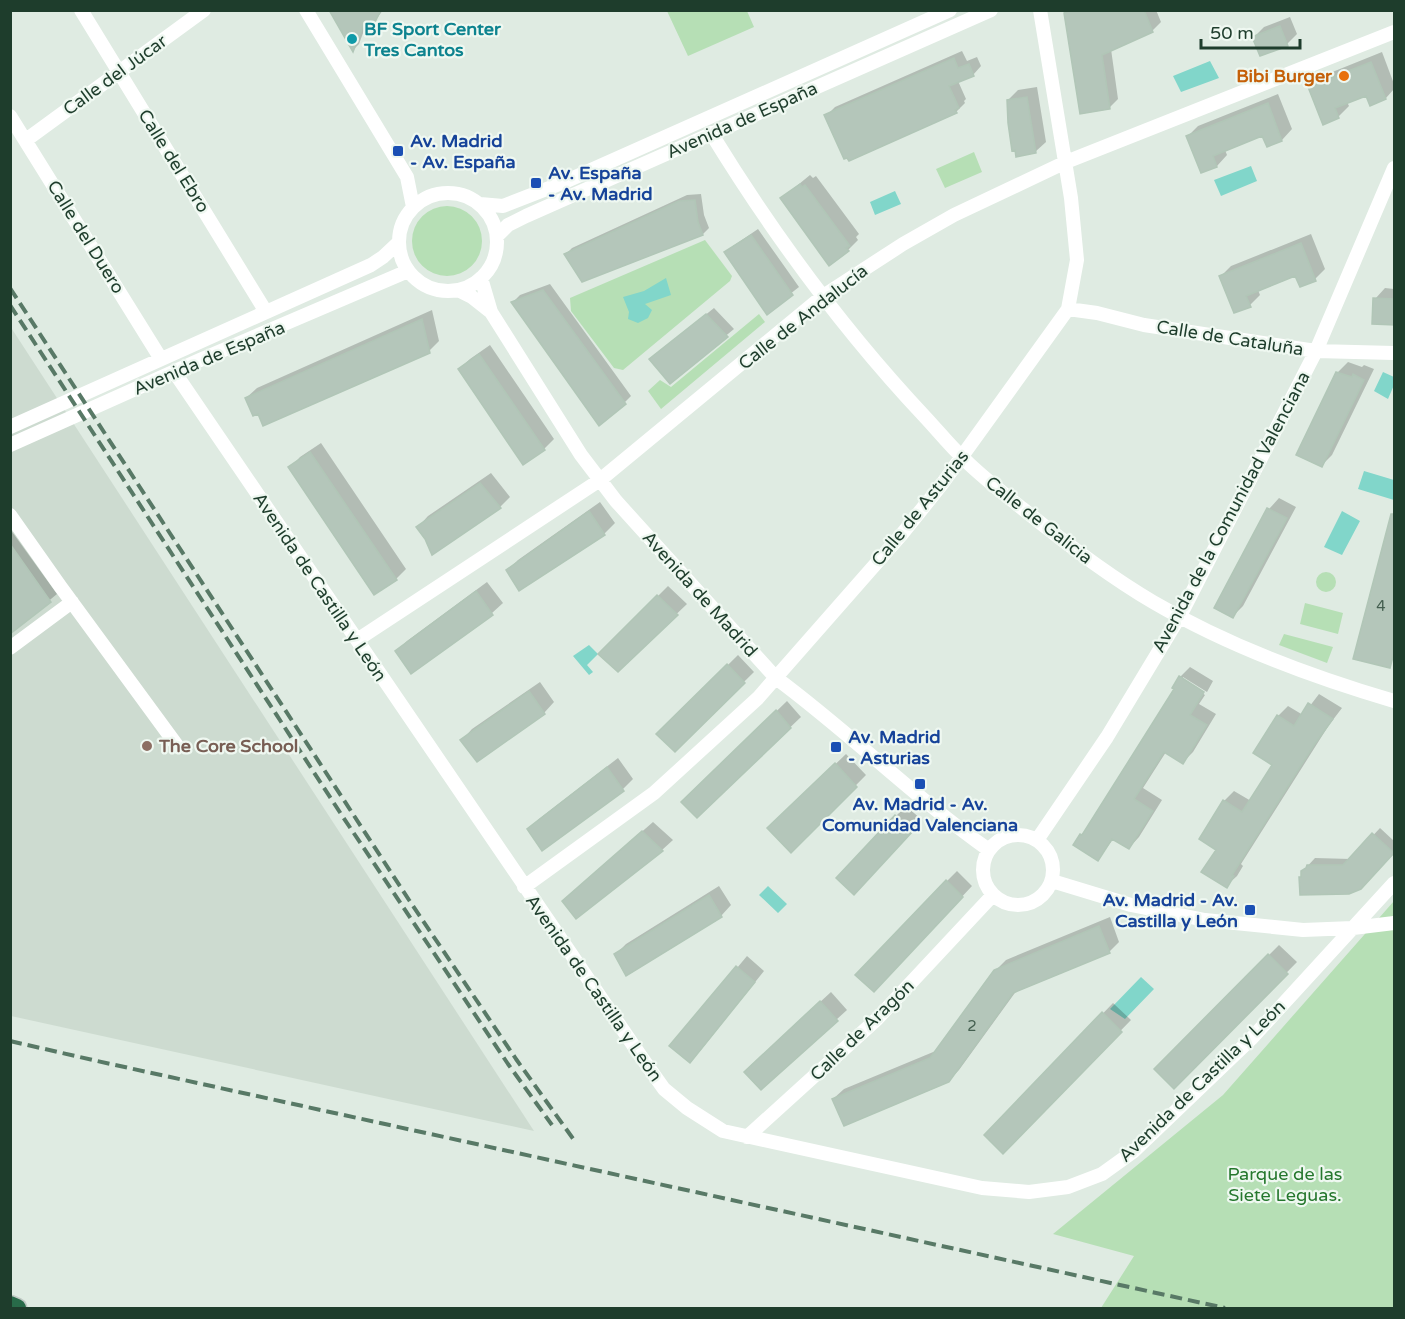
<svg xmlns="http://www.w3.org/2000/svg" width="1405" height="1319" font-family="'Varela Round',sans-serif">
<rect width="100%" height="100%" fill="#dfebe2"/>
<!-- built -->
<path fill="#cddbd0" d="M10,326l524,805 -523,-115z"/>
<!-- green -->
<path fill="#b6dfb5" d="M667,11h80l7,16 -66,29z
M974,152l8,20 -37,16 -9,-19z
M412 241a35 35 0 1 1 70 0a35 35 0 1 1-70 0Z
M705,240l27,36 -2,5 -107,89 -9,-2 -43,-57 -1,-13z
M759,314l6,8 -104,87 -13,-18 12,-11 11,7z
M1316 582a10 10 0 1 1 20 0a10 10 0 1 1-20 0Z
M1305,603l38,10 -5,21 -38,-10z
M1284,634l49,13 -6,16 -48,-18z
M1394,901v407h-293l33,-52 -81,-22 170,-139z"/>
<!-- water -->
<path fill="#81d6ca" d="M1210,61l9,17 -38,14 -8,-16z
M1251,166l6,15 -36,15 -7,-16z
M895,191l6,13 -26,11 -5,-13z
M666,278l5,17 -26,9 7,6 -4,8 -10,5 -10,-4 1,-7 -6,-15 21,-6z
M1383,372l11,5v8l-6,14 -14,-8z
M1364,471l30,9v20l-36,-11z
M1342,511l18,10 -18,34 -18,-8z
M589,645l9,9 -11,11 6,7 -4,3 -16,-19z
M768,886l19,18 -9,9 -19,-18z
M1141,977l13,12 -29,30 -15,-10z"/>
<!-- shadow -->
<path fill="#0003" d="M331,10h52l-11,15h-6l-7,19 -6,6z
M1070,10h86l5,12 -9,9 -41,18 7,50 -9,9 -43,-94z
M1290,17l7,17 -10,10 -33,-7 10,-10z
M962,51l5,10 10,-4 4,9 -8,9 -15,6 8,18 -2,2 1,2 -9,9 -106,47 -24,-43 9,-9z
M1382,52l12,32v5l-8,9 -19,-4 -20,8 2,4 -11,11 -28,-30 10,-10z
M1037,87l9,55 -11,10 -21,-3 -7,-42 1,-7 10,-10z
M1278,94l14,35 -10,11 -15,5 -4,-10 -38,15 2,5 -10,11 -15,5 -14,-35 10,-10z
M810,175l3,3 3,-2 43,58 -3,3 2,3 -10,10 -66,-52z
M701,194l3,21 5,13 -6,6 -137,20 6,-6 115,-53z
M758,229l41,58 -32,25 -41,-60 7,-6z
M1311,234l14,35 -10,10 -19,-5 -38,16 2,5 -10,10 -29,-29 10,-10z
M550,284l81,112 -6,6 -112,-100 7,-7z
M1385,288l9,1v34l-19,-24z
M714,308l20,21 -64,53 -12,-29z
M432,310l7,31 -10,10 -170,61 -13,-14 11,-10z
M490,345l64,94 -10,10 -85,-80 11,-10z
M1348,362l14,5 2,-2 10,4 -42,86 -10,10 15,-92z
M321,443l85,126 -10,10 -106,-111 10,-11z
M491,473l19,24 -10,10 -74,31 -8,-11 10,-11z
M1279,498l17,9 -53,99 -10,10 -17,-9 53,-98z
M600,502l15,21 -11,11 -84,55 -12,-19 10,-10z
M10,529l47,65 -47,39z
M487,582l16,21 -11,10 -80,59 -15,-21 10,-10z
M668,586l19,18 -69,66 -18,-16z
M738,655l16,17 -79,78 -17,-16z
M1190,667l23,14 -6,11 -24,-15v3l22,15 -6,9 17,10 -23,38 -10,10 -17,-10 -23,36 19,12 -23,37 -10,11 -15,-10 -16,21 -17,-24 8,-8 87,-138 4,-12z
M540,682l14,20 -10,11 -67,46 -15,-19 10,-11z
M1319,694l23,14 -13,17 -88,139 2,2 -6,10 -11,10 -8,-37 6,-48 10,-10 17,10 23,-36 4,-49 10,-10 15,9z
M787,701l14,16 -104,99 -14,-14z
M846,754l20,21 -75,76 -22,-23z
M618,758l15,21 -10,10 -81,60 -13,-20 10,-10z
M906,806l16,14 -58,62 32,-66z
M653,822l20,18 -11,10 -86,67 -2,-26z
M1380,828l14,13v11l-34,36 -58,-16 13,-14 36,1z
M957,871l15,15 -88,94 63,-99z
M719,886l12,19 -10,11 -105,38 10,-10z
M1110,917l9,25 -10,10 -92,38 -58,80 -11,11 -115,18 11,-10 94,-39 57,-79 11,-11z
M1279,945l18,17 -123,125 -18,-18z
M747,956l17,15 -64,80 -28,-5z
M831,992l16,18 -86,78 -5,-27z
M1113,1003l18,17 -128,132 -17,-17z"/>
<!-- building -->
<path fill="#b4c6ba" stroke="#b1c6b7" stroke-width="1.5" d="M329,10h52l-8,16h-10l-10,26z
M1071,10h73l9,22 -51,23 8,54 -30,5 -16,-101z
M1280,26l8,20 -28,10 -8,-19z
M954,58l4,10 11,-4 5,12 -25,10 10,22 -4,2 2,3 -108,48 -2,-3 -3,1 -20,-44z
M1371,62l15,37 -16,7 -4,-10 -31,12 4,10 -16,7 -15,-38z
M1027,97l9,56 -20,4 -1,-7 -3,1 -4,-28 -1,-23z
M1268,103l14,38 -15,6 -5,-11 -49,20 4,11 -16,6 -15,-37z
M800,184l2,3 3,-2 45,61 -4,2 3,3 -20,15 -49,-68z
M695,200l3,22 5,13 -121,47 -18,-28 115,-53z
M751,235l42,60 -26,20 -43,-63z
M1301,243l15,38 -16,6 -5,-11 -49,20 5,11 -17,6 -15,-37z
M543,290l83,114 -27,22 -88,-124z
M1373,298l22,1v26l-23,-1z
M706,314l22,23 -58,47 -21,-25z
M422,319l8,34 -167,73 -5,-12 -5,2 -8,-18z
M479,354l66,96 -22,15 -65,-96z
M1336,372l16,5 1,-3 11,6 -42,87 -26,-12z
M310,452l87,128 -23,15 -86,-128z
M480,483l21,25 -69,47 -7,-16 -9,-12z
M1267,508l20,10 -54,100 -19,-10z
M589,511l16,24 -86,56 -13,-21z
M1391,514h4v135l-5,19 -37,-9z
M10,544l41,58 -41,32z
M476,591l17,24 -82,59 -16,-23z
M657,595l21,20 -60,57 -20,-18z
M727,664l18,19 -70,69 -19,-18z
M1179,676l25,16 -14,23 17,10 -24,39 -19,-12 -30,47 19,12 -24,38 -17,-10 -14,22 -25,-16 7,-11 2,1 92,-146 -2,-1z
M529,691l16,23 -68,48 -17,-22z
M1308,703l25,16 -19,26 -82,130 2,1 -7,12 -26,-16 15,-22 -17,-11 24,-39 19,12 30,-47 -19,-12 24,-38 17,11z
M776,710l15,18 -94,90 -16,-16z
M835,763l22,24 -66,66 -24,-25z
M607,767l17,24 -82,60 -15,-22z
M895,815l18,16 -59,64 -18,-17z
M642,831l21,20 -87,68 -14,-18z
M1372,833l22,20 -33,36 -12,5 -49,1 -1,-18h2v-6l5,-3 1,-3h36z
M946,880l17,17 -89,95 -19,-17z
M709,895l13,22 -96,59 -12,-22z
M1099,926l11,27 -97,40 -64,89 -105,44 -12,-27 98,-41 64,-88z
M1268,954l20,20 -114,115 -20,-20z
M736,966l19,16 -65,81 -21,-17z
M820,1001l18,20 -77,69 -17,-18z
M1102,1012l20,20 -119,122 -19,-19z"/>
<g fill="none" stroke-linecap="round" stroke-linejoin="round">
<defs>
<path id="highway" d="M10,1305l7,3"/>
</defs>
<!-- highway casing -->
<use href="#highway" stroke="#c0c9c4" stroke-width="21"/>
<!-- minor -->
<path stroke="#fff" stroke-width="14" d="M81,10l185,302
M306,10l101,167 6,30
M10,116l151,243
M711,133c62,101 134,199 215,285 13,14 24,28 38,41 18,18 39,34 59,50 41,33 84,66 130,93 75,44 159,75 241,99
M26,140l178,-130
M399 242a49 49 0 1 1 98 0a49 49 0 1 1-98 0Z
M480,204l23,2 59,-23 388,-173
M497,236l11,-11 18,-9 465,-206
M481,278l10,34 90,143 35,46 160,177c73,54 138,119 213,172
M458,290l14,7 19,15
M1068,309l29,4 47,12 172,26 78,2
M175,373l467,685 22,31 23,19 36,23 259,57 47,4 39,-5 34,-13 32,-23 117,-112 143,-156
M10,427l361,-162 12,-8 16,-15
M10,445l190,-85 208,-89
M10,515l50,71 118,161
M357,640l243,-160 223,-184 80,-52 51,-29 112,-53 328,-130
M10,648l62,-46
M983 870a35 35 0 1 1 70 0a35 35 0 1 1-70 0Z
M1037,840l70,-103 73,-121 136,-265 78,-183
M1052,881l79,24 74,15 98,10 50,-2 41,-5
M524,887l130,-94 104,-95 144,-164 40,-50 126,-175 9,-49 -6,-62 -31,-188
M747,1137l130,-118 115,-123"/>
<!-- highway -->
<use href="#highway" stroke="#286b49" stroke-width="18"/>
<!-- rail -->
<path stroke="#587966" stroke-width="4" stroke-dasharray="12 6" stroke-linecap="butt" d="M10,288l399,612 107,159 58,81
M10,305l331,509 167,250 44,61
M10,1041l87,20 1128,247"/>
</g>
<!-- markers -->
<circle fill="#0f9aa8" stroke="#eff8f1" stroke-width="2" cx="352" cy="39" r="6"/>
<circle fill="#e8710a" stroke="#eff8f1" stroke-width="2" cx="1344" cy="76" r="6"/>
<g fill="#1a4fb4" stroke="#eff8f1" stroke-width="2">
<rect x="392" y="145" width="12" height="12" rx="3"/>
<rect x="530" y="177" width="12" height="12" rx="3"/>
<rect x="830" y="741" width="12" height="12" rx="3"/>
<rect x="914" y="778" width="12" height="12" rx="3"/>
<rect x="1244" y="904" width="12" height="12" rx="3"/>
</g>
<circle fill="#8d6e63" stroke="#eff8f1" stroke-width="2" cx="147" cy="746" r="6"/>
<g text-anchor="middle" stroke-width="4.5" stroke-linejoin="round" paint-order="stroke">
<!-- number labels -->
<g font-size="15" fill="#445f50">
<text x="1381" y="611">4</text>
<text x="972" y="1031">2</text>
</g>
<!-- culture labels -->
<g font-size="18" font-weight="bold" fill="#0d838f" stroke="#eff8f1" text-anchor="start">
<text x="364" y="35">BF Sport Center<tspan x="364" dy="21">Tres Cantos</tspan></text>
</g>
<!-- street labels -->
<g font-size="18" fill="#1e3d2c" stroke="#eff8f1">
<text transform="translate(115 75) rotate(-36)" y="6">Calle del Júcar</text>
<text transform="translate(742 120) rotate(-24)" y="6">Avenida de España</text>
<text transform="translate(174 161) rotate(58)" y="6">Calle del Ebro</text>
<text transform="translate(86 237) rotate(58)" y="6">Calle del Duero</text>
<text transform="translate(803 317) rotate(-38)" y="6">Calle de Andalucía</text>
<text transform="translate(1230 338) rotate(9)" y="6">Calle de Cataluña</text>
<text transform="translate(209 358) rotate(-23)" y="6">Avenida de España</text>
<text transform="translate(920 508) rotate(-51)" y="6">Calle de Asturias</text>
<text transform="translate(1231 512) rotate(-62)" y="6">Avenida de la Comunidad Valenciana</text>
<text transform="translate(1039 520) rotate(38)" y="6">Calle de Galicia</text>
<text transform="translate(320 587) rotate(56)" y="6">Avenida de Castilla y León</text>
<text transform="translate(700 594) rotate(48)" y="6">Avenida de Madrid</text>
<text transform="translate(594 988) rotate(55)" y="6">Avenida de Castilla y León</text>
<text transform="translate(862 1030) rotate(-44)" y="6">Calle de Aragón</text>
<text transform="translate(1202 1081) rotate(-44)" y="6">Avenida de Castilla y León</text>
</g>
<!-- food labels -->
<g font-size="18" font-weight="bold" fill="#c56008" stroke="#eff8f1" text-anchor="end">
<text x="1332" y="82">Bibi Burger</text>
</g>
<!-- transit labels -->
<g font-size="18" font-weight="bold" fill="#164399" stroke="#eff8f1" text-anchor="start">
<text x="410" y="147">Av. Madrid<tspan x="410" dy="21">- Av. España</tspan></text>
<text x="548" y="179">Av. España<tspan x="548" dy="21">- Av. Madrid</tspan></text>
<text x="848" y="743">Av. Madrid<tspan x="848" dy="21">- Asturias</tspan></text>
<text x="920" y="810" text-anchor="middle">Av. Madrid - Av.<tspan x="920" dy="21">Comunidad Valenciana</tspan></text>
<text x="1238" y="906" text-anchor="end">Av. Madrid - Av.<tspan x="1238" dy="21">Castilla y León</tspan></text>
</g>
<!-- education labels -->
<g font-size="18" font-weight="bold" fill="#785e54" stroke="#eff8f1" text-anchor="start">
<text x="159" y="752">The Core School</text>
</g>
<!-- park labels -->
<g font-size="18" fill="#25772d" stroke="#eff8f1">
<text x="1285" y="1180">Parque de las<tspan x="1285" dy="21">Siete Leguas.</tspan></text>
</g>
</g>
<!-- border -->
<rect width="1405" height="1319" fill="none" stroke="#1e3d2c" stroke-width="24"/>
<!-- scale -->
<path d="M1201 39v9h99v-9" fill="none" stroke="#1e3d2c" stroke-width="3"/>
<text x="1210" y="39" font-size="18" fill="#1e3d2c" stroke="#eff8f1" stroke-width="4.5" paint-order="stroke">50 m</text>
</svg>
